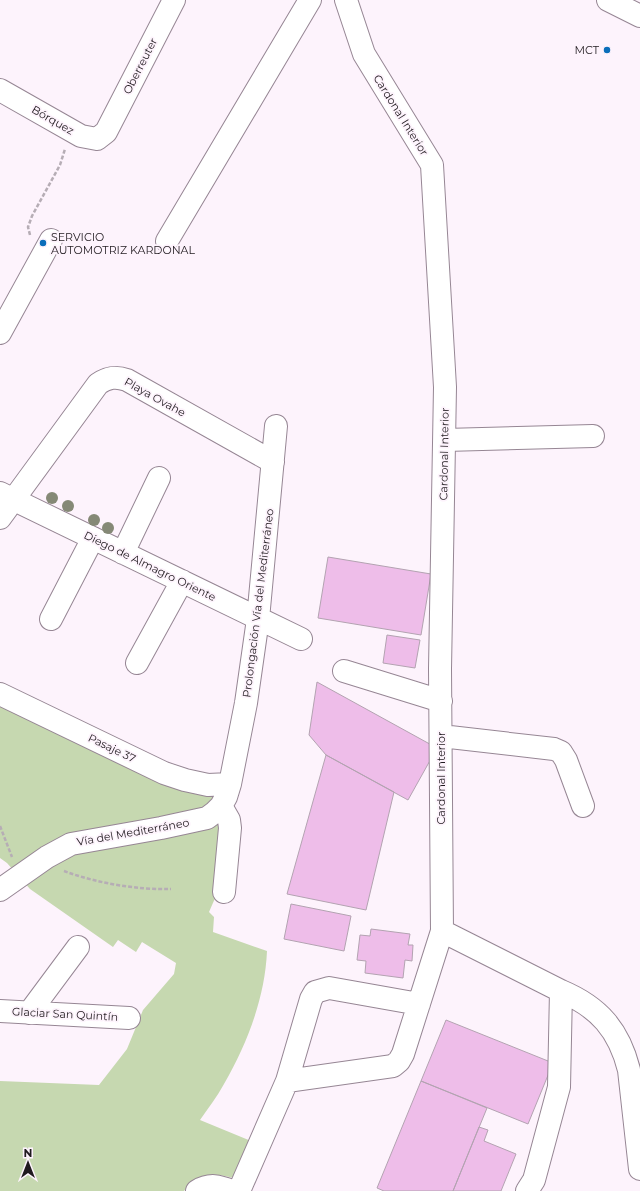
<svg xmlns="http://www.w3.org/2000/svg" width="640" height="1191" font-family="Montserrat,sans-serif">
<rect width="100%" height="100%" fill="#fdf3fc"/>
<!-- green -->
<path fill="#c6d8b0" d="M0,698l224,91v34l-8,73 -7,16 5,5 -1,15 54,19c-2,47 -20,93 -43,133 -7,13 -16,24 -24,36l51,21 -14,38c-22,-6 -37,-8 -53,12h-184v-110l99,4 28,-36 16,-39 31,-36 2,-11 -34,-21 -6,10 -18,-12 -5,7 -83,-58 -23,-26 -7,-5z"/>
<!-- building -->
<path fill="#eebde9" stroke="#b3a3b1" d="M328,557l103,17 -10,61 -103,-17z
M387,635l33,5 -5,28 -32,-5z
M317,682l120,66 -29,52 -82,-45 -17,-20z
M326,755l68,37 -28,118 -79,-16z
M291,904l60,12 -7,35 -60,-12z
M371,929l39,5 -2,11h5l-1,16 -7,-1 -2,18 -38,-5 1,-12 -9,-1 3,-25 10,1z
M446,1020l107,43 -25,61 -107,-43z
M421,1081l66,27 -34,83h-69l-7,-3z
M479,1127l9,3 -4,11 32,13 -15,37h-48z"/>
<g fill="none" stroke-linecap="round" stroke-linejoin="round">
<defs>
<path id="minor" d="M0,90l81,46 16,3 9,-7 68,-132
M167,241l143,-241
M0,333l51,-93
M445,440l148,-4
M0,493l301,146
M0,518l98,-134c10,-7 18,-8 29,-4l146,82
M123,553l36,-75
M51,619l42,-81
M137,663l45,-82
M344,671l97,30
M0,694l164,79 21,7 23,5 22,-1
M441,736l113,13 7,3 5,8 17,46
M221,806l8,14 1,8 -6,64
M0,890l47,-33 24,-13 90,-16 46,-10 8,-6 6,-6 5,-9 4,-13 16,-81 12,-84 18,-193
M442,931l119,60 -2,96 -25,93 -7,11
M561,991c38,16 58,39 68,79l11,99
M0,1011l129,7
M29,1013l49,-66
M287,1081l106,-15 6,-5 4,-7 39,-123 -2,-262 5,-282 -13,-222 -68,-111 -18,-54
M197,1191c13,-8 22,-5 35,0
M239,1191l48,-110 24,-82 4,-7 14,-4 90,16"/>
<path id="major" d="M608,0l32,16"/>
</defs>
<!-- minor casing -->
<use href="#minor" stroke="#968694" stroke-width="24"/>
<!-- major casing -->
<use href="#major" stroke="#968694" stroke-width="24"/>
<!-- path -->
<path stroke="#b6adb5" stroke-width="2.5" stroke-dasharray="4 2" stroke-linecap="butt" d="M30,235l-2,-8 4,-11 28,-51 5,-16
M0,826l12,31
M64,871c32,12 73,19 107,18"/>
<!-- minor -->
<use href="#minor" stroke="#fff" stroke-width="22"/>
<!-- major -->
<use href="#major" stroke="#fff" stroke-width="22"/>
</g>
<!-- trees -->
<g fill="#858976">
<circle cx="52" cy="498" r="6"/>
<circle cx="68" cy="506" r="6"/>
<circle cx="94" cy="520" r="6"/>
<circle cx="108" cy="528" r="6"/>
</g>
<!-- markers -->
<g fill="#0a6eba" stroke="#fdf3fc" stroke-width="1.5">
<circle cx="607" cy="50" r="4"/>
<circle cx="43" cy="243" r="4"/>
</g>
<g text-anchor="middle" stroke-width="3.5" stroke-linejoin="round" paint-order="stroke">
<!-- poi labels -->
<g font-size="11" fill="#201a1f" stroke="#fdf3fc" text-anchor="end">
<text x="599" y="54">MCT</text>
<text x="51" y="241" text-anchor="start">SERVICIO<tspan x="51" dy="13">AUTOMOTRIZ KARDONAL</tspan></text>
</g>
<!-- street labels -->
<g font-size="11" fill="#201a1f" stroke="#fdf3fc">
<text transform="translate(140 66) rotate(-63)" y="4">Oberreuter</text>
<text transform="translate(401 115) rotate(58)" y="4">Cardonal Interior</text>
<text transform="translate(53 120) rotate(30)" y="4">Bórquez</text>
<text transform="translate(155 397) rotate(29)" y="4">Playa Ovahe</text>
<text transform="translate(444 454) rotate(-89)" y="4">Cardonal Interior</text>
<text transform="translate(150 566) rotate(26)" y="4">Diego de Almagro Oriente</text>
<text transform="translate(258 603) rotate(-83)" y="4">Prolongación Vía del Mediterráneo</text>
<text transform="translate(112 748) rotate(26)" y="4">Pasaje 37</text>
<text transform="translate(441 778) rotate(-90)" y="4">Cardonal Interior</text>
<text transform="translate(133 832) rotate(-10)" y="4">Vía del Mediterráneo</text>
<text transform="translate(65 1014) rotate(3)" y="4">Glaciar San Quintín</text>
</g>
</g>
<!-- north arrow -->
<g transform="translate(28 1163)" stroke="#fdf3fc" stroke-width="3" paint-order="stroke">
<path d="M0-3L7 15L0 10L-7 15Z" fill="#201a1f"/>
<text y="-6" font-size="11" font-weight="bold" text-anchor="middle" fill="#201a1f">N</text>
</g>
</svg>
